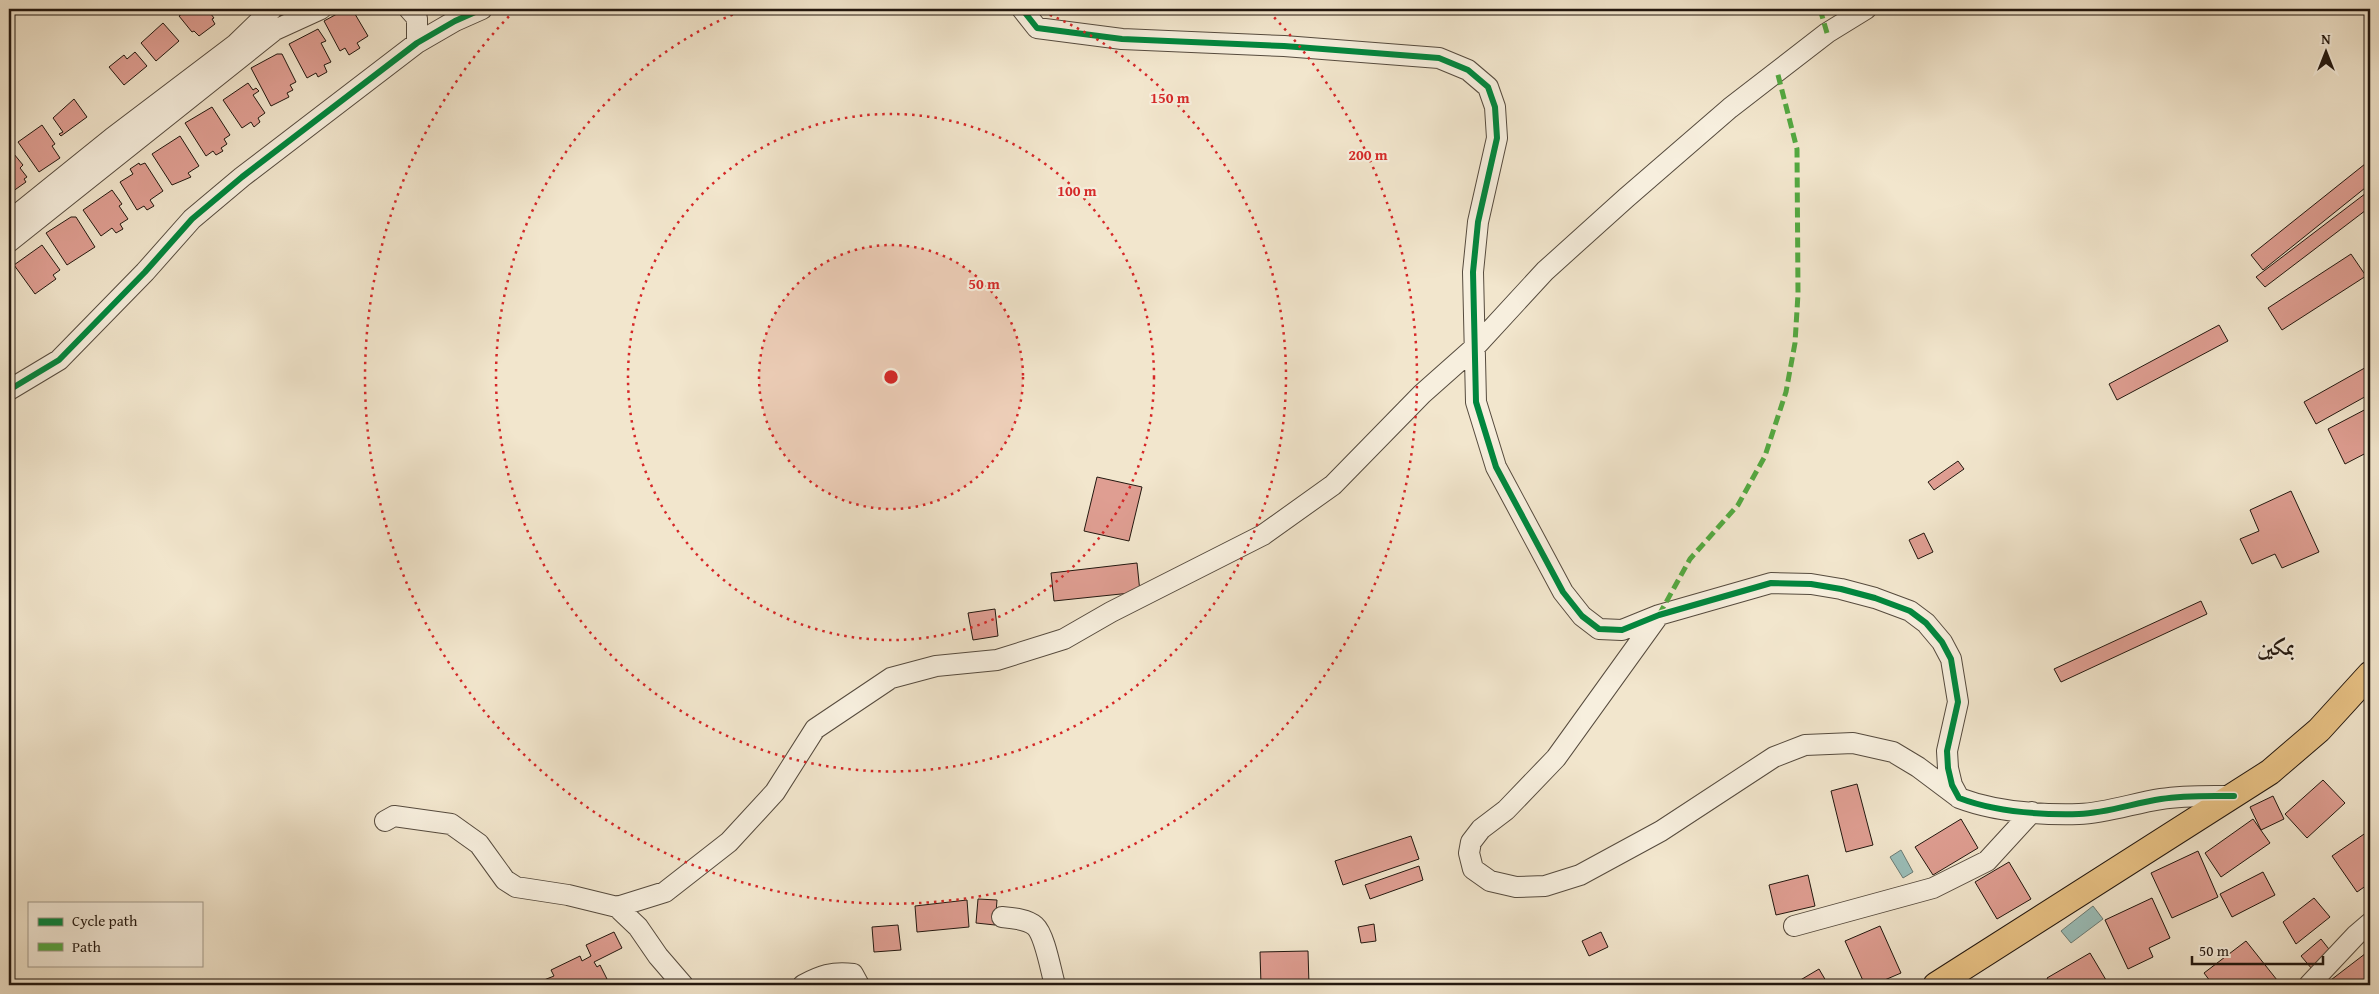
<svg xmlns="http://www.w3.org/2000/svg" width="2379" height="994" font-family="'Gentium Book Plus',Amiri,serif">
<rect width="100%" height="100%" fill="#f2e6cd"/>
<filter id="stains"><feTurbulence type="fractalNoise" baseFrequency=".004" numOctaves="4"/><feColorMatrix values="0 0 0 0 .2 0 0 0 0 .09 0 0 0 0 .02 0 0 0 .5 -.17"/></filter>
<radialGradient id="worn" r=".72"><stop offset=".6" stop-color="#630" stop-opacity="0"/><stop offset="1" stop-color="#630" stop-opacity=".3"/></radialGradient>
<!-- water -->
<path fill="#9bbfba" stroke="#6b7c76" d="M1901,850l12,22 -10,6 -13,-21z
M2093,906l10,13 -32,24 -10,-12z"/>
<!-- building -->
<path fill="#df9e92" stroke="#22170f" d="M189,9h18l7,9 -2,1 3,5 -16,12 -5,-5 -2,1 -13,-16z
M346,9h6l16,27 -11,7 3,5 -11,7 -4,-7 -5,3 -16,-30z
M163,23l16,18 -23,20 -15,-18z
M318,29l8,12 -5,2 10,19 -7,3 3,7 -9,5 -2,-4 -9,5 -18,-34z
M135,52l12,14 -23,19 -15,-18 15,-12 3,4z
M277,54h5l14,28 -6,3 3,5 -6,3 2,4 -18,9 -20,-38z
M248,83l5,7 3,-2 3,3 -6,4 12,18 -7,5 2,4 -6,5 -3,-5 -9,6 -19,-28z
M74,99l13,18 -26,19 -2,-2 4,-2 -10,-14z
M212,107l18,28 -6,4 3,5 -6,4 2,3 -7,4 -3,-4 -7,5 -21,-33z
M42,125l13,19 -3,2 8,12 -21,14 -21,-30z
M180,136l19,30 -11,7 3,4 -19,8 -20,-31z
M9,148l14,17 -3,3 7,9 -3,2 2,3 -17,12z
M2370,160v24l-107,86 -12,-15z
M139,163l1,2 5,-2 18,28 -13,9 4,6 -7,4 -3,-4 -7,4 -17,-28 13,-8 -3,-5z
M112,190l10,14 -3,2 9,13 -8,5 3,5 -7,4 -4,-5 -11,8 -18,-26z
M2370,190v17l-105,80 -9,-10z
M71,217h5l19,30 -28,18 -21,-32z
M42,245l18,25 -7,5 3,4 -21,15 -21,-29z
M2351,254l15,22 -84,54 -14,-22z
M2219,325l9,16 -111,59 -8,-16z
M2370,365v29l-54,30 -12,-22z
M2370,407v44l-25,13 -17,-35z
M1958,461l6,8 -30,21 -6,-8z
M1097,477l45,10 -13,54 -45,-10z
M2291,491l28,61 -37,16 -7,-14 -23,10 -12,-25 19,-8 -9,-21z
M1924,533l9,19 -15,7 -9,-19z
M1137,563l3,29 -86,9 -3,-28z
M2201,601l6,13 -146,68 -7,-13z
M995,609l3,27 -25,4 -5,-27z
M2323,780l22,23 -38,35 -22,-24z
M1857,784l16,61 -27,7 -15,-61z
M2273,796l11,23 -23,11 -11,-23z
M1961,819l17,29 -45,27 -18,-28z
M2253,819l17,24 -49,34 -16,-24z
M2370,830v53l-13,9 -25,-36z
M1411,836l8,23 -76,26 -8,-24z
M2198,851l20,46 -46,21 -21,-45z
M2009,862l22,37 -34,20 -22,-37z
M1419,866l4,14 -53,19 -5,-14z
M2263,872l12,23 -43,22 -12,-23z
M1808,875l7,31 -39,9 -7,-30z
M2152,898l18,40 -21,10 4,9 -25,12 -23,-49z
M2314,898l16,19 -34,27 -13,-22z
M978,899l19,1 -2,25 -19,-2z
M967,900l2,27 -52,5 -2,-26z
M1374,924l2,17 -15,2 -3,-16z
M898,925l3,25 -27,2 -2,-25z
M1880,926l21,47 -28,12h-8l-20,-44z
M614,932l8,16 -28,14 3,5 3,-2 10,20h-64l-2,-5 10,-4 -3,-6 29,-14 2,5 9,-5 -5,-11z
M1601,932l7,15 -19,9 -7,-15z
M2321,939l11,14 -20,16 -11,-13z
M2246,941l35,44h-68l-9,-12z
M2370,950v35h-42l-1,-2z
M1308,951l1,34h-48l-1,-33z
M2090,953l19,32h-58l-4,-7z
M1819,969l7,12 -7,4h-27z"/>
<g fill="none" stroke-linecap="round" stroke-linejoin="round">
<defs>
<path id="minor" d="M409,9l8,9v25
M1022,9l15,19 85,11 162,7 155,12 29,12 20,17 7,20 2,31 -19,84 -5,50 3,130 20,65 67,125 19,24 17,13 23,1 37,-15 112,-32 40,1 30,5 34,9 35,13 16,12 16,19 9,17 7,43 -11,49 1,17 4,17 7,13c37,14 80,17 120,16 28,-1 55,-11 82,-15 24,-4 48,-3 73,-3
M9,221l103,-83 124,-94 36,-35
M9,242l266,-212 46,-21
M9,390l50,-30 86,-88 47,-53 50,-42 175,-134 38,-22 27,-12
M1659,615l-103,143 -50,52 -25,19 -10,13 -2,11 4,16 17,12 26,6 29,-1 35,-11 81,-44 113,-74 31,-12 48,-2 40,9 25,15 40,30
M385,821l9,-5 57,8 28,20 26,36 11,7 52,8 49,12 21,20 20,29 25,29
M617,907l48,-15 64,-50 46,-50 40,-63 76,-51 45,-12 61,-6 67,-21 47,-27 152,-77 70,-50 89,-91 53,-47 70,-76 81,-73 104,-90 97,-75 39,-24
M1002,917c10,1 25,2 33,9 10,9 16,46 20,59
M1794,926l139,-38 54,-27 45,-49
M803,985c17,-9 30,-14 50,-11l6,11
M2309,985l47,-50 14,-12"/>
<path id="major" d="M1936,985l334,-213 49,-42 51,-56"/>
</defs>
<!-- minor casing -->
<use href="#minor" stroke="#564b3e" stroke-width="22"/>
<!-- major casing -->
<use href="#major" stroke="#22170f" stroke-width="27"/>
<!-- minor -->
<use href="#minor" stroke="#f7efde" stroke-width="20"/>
<!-- major -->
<use href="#major" stroke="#e9c386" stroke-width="25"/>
<!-- quiet -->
<path stroke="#53a941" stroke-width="5" stroke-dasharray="10 5" stroke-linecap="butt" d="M1820,9l7,24
M1659,615l31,-56 48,-54 27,-49 21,-64 9,-49 3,-49 -1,-145 -20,-78"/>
<defs>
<path id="cycleway" d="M1022,9l15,19 85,11 162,7 155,12 29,12 20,17 7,20 2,31 -19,84 -5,50 3,130 20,65 67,125 19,24 17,13 23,1 37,-15 112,-32 40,1 30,5 34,9 35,13 16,12 16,19 9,17 7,43 -11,49 1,17 4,17 7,13c37,14 80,17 120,16 28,-1 55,-11 82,-15 24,-4 48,-3 73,-3
M9,390l50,-30 86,-88 47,-53 50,-42 175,-134 38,-22 27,-12"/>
</defs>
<!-- cycleway casing -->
<use href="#cycleway" stroke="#f7efde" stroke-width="9"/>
<!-- cycleway -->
<use href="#cycleway" stroke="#00873e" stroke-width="6"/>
</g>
<!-- distance rings -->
<circle cx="891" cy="377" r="132" fill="#d62828" fill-opacity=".12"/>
<g fill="none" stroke="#d62828" stroke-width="2.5" stroke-dasharray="2.5 5">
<circle cx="891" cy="377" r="132"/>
<circle cx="891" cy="377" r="263"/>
<path d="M1036 9A395 395 0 1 1 746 9"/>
<path d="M1269 12A526 526 0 1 1 513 12"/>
</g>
<g text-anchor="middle" stroke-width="4.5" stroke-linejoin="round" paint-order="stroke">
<!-- quarter labels -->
<g font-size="21" font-weight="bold" fill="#22170f" stroke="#f7efde">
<text x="2276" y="655">بمكين</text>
</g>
</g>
<circle cx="891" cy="377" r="8" fill="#d62828" stroke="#f7efde" stroke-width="2.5"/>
<g font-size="15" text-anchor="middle" font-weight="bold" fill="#d62828" stroke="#f7efde" stroke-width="4.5" stroke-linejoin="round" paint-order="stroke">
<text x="1170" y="103">150 m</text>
<text x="1368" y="160">200 m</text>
<text x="1077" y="196">100 m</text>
<text x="984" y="289">50 m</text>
</g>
<!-- margin -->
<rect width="2379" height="994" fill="none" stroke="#f2e6cd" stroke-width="30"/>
<rect x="10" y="10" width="2359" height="974" fill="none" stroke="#22170f" stroke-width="2.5"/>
<rect x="15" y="15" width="2349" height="964" fill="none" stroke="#22170f"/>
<!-- legend -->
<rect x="28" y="902" width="175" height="65" fill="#f7efde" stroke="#a2998b"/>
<rect x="38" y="918" width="25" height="8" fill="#00873e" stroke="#a2998b"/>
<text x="72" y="926" font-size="15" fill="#22170f">Cycle path</text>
<rect x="38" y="943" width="25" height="8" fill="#53a941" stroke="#a2998b"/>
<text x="72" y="952" font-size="15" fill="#22170f">Path</text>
<!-- north arrow -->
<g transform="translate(2326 52)" stroke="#f7efde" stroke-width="4" paint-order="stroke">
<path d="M0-4L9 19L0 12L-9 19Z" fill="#22170f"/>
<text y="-8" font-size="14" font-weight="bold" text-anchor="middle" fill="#22170f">N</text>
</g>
<!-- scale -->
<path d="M2192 956v8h131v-8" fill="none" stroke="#22170f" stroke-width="2.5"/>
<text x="2199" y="956" font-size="15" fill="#22170f" stroke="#f7efde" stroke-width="4" paint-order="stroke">50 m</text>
<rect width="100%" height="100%" filter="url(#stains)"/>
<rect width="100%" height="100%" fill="url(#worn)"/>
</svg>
